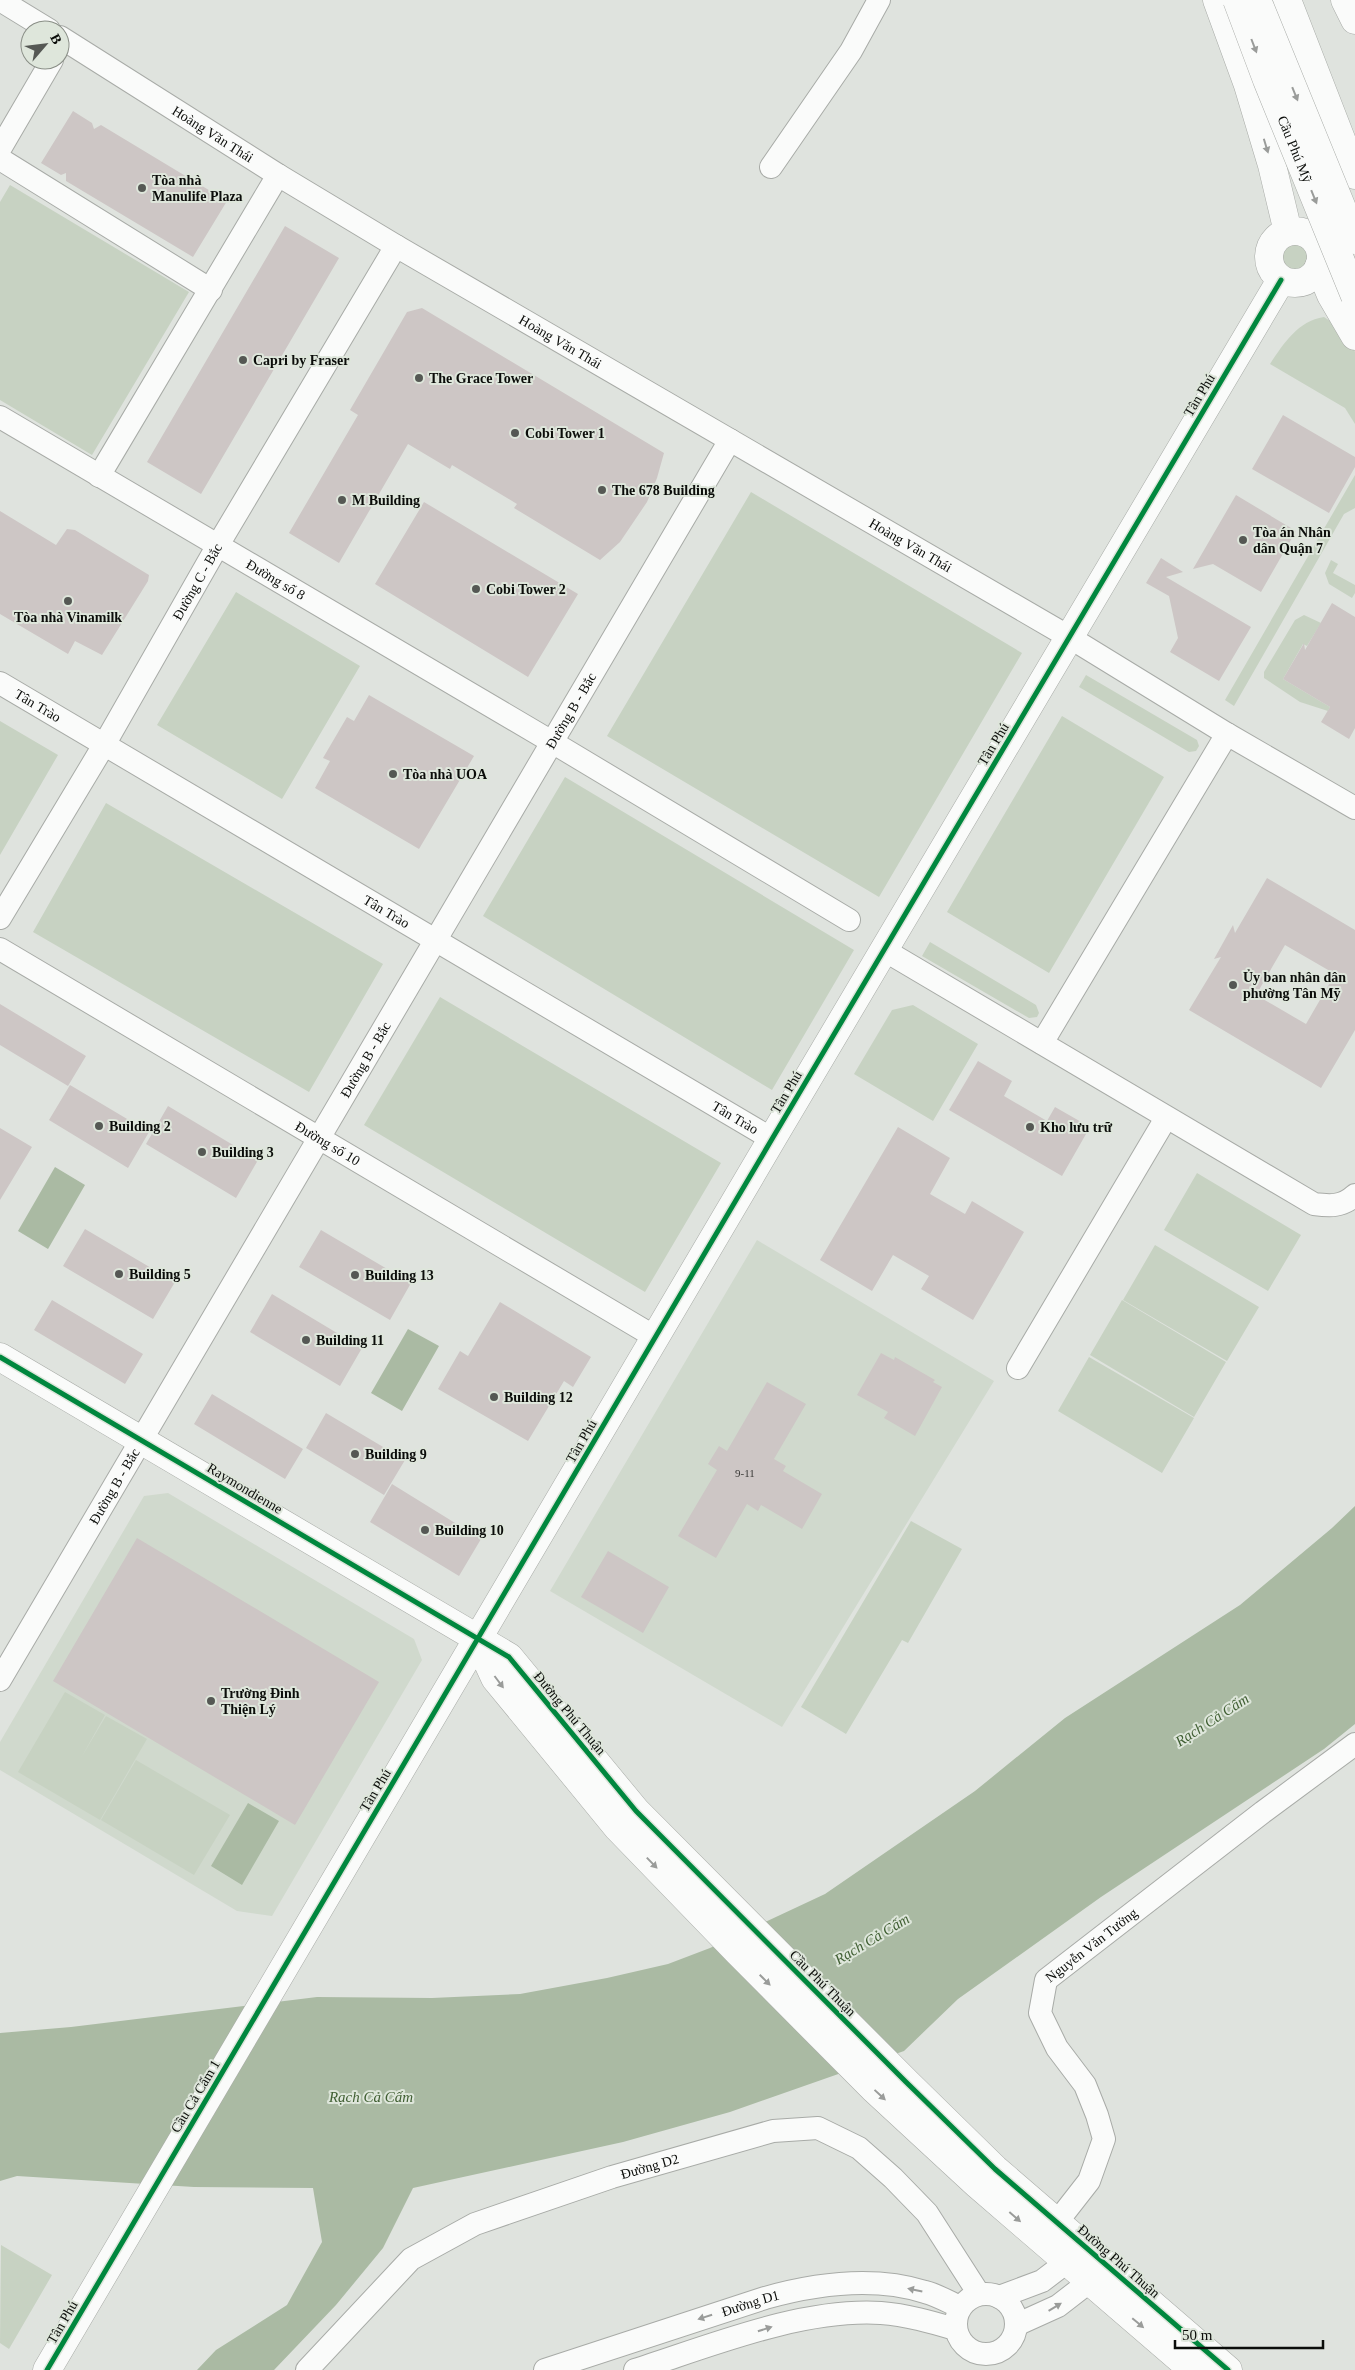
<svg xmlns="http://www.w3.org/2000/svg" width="1355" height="2370" font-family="'Times New Roman',serif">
<rect width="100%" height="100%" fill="#dfe3de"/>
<!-- built -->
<path fill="#d0d9cd" d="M757,1240l237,141 -212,346 -232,-136z
M168,1493l246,146 8,21 -150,256 -35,-5 -237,-141v-28l144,-246z"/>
<!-- green -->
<path fill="#c7d2c2" d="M10,185l179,107 -97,163 -92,-55v-198z
M1277 257a16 16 0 1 1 32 0a16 16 0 1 1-32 0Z
M1324,317c13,8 26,20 31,35 0,12 0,57 0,72l-10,-16 -75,-44c14,-21 28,-43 54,-47z
M1355,475v33l-11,6 -110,192 -9,-6z
M751,492l271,161 -143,244 -272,-161z
M1331,560l7,4 -5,9 22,12v8l-3,5 -23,-14 -4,-11z
M236,592l124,74 -78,133 -125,-74z
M1304,615l17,8 -14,23 -4,-2 -20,35 47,28 -2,4 -28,-9 -36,-24v-6l31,-52z
M1086,675l111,65 2,6 -3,5 -7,1 -110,-65z
M1062,716l102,61 -115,196 -102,-61z
M0,721l58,34 -58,100z
M565,777l289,173 -82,140 -289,-174z
M106,803l277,161 -74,128 -276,-160z
M930,942l106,63 3,8 -2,4 -8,1 -107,-62z
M440,997l281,166 -76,129 -281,-167z
M913,1005l65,39 -45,77 -79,-47 38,-64z
M1197,1173l104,62 -33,56 -104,-61z
M1155,1245l104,62 -32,54 -104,-61z
M1122,1300l104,62 -32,55 -104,-62z
M1089,1357l105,61 -32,55 -104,-62z
M911,1521l51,28 -54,94 -6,-3 -56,94 -45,-27z
M65,1692l40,23 -24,43 25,-42 41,23 -47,81 -82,-48z
M136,1760l94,55 -36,60 -93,-55z
M1,2245l51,30 -43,74 -9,-6z"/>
<!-- water -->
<path fill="#aabaa3" d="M55,1167l30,18 -37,64 -30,-18z
M408,1329l31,17 -37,65 -31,-18z
M1355,1506v218l-31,25 -223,148 -143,102 -54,52 -174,61 -107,30 -210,46 -30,60 -47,57 -62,65h-77l19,-20 71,-45 35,-63 -9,-54 -119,-1 -177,-11 -17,5v-148l71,-6 246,-30 115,1 88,-4 87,-16 61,-14 42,-16 115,-54 150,-103 90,-73 175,-113 92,-77z
M248,1803l31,18 -37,64 -31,-19z"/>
<!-- building -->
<path fill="#cdc6c5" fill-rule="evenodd" d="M73,111l19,12 2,6 7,-4 126,76 -34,56 -127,-76v-8l-5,2 -20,-12z
M285,226l54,32 -138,236 -54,-32z
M422,308l242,145 -7,25 -10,24 -27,40 -20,18 -86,-52 3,-4 -65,-39 -2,4 -42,-25 -69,119 -50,-30 69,-118 -8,-5 57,-98z
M1283,415l72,42v10l-26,46 -77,-44z
M1236,495l60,36 -35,61 -48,-28 -20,5z
M424,502l154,92 -50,83 -153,-93z
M0,511l56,34 11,-16 8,1 74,45 -1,6 -46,74 -27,-14 -7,13 -68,-40z
M1161,558l22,14 -17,5 85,50 -32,54 -49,-29 8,-14 -9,-42 -23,-13z
M1332,603l23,14v111l-6,11 -28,-17 9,-15 -47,-28 21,-36 1,7z
M369,695l105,61 -55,93 -104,-61 15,-27 -7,-3 24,-41 7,4z
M1267,878l88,52v100l-34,58 -132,-78 32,-53 -7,2 19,-34 2,8zM1285,945l50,29 -29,50 -50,-29z
M0,1004l86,52 -18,30 -68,-41z
M978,1061l34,20 -8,15 43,25 8,-14 35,20 -28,49 -113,-66z
M70,1085l79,47 -21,36 -79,-48z
M168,1106l90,54 -22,38 -90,-54z
M898,1127l52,31 -20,36 35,20 7,-13 52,31 -51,88 -52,-31 8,-13 -36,-21 -21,36 -52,-31z
M0,1128l32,19 -32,53z
M85,1229l90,53 -22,37 -90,-53z
M321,1230l90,53 -21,37 -91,-53z
M272,1294l90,54 -22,38 -90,-54z
M52,1300l91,54 -18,30 -91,-54z
M500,1302l91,55 -18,30 -9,-6 -36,60 -90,-52 22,-38 8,5z
M881,1353l13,7 1,-3 40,23 -2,2 9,5 -27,49 -31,-18 4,-6 -31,-17z
M767,1382l39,22 -32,55 12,7 -3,5 39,23 -20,35 -41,-24 -3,6 -11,-7 -31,54 -38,-22 39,-66 -9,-6 11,-18 8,5z
M212,1394l91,55 -18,30 -91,-55z
M326,1413l79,47 -21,35 -78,-47z
M392,1484l89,55 -22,37 -89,-54z
M137,1538l242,144 -84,143 -242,-144z
M608,1551l61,36 -26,46 -62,-36z"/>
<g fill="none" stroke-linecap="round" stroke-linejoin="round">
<defs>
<g id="street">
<path d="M0,0l49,30"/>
<path id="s1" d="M60,37l218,138 118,71 673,391 158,97 128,74"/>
<path d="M0,149l52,-89"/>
<path d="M0,159l211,131"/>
<path d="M771,167l80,-116 28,-51"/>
<path id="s2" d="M0,417l552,325 297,178"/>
<path d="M99,476l179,-301"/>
<path id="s3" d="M0,683l772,456"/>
<path id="s4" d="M0,918l104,-173 114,-200 178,-299"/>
<path id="s5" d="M0,949l655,388"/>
<path d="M884,950l430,254c16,2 28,3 41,-9"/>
<path d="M1042,1043l185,-309"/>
<path d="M1018,1368l148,-250"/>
<path id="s6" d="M0,1680l730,-1240"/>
<path id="s7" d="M1057,2222l32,-41 15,-42 -7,-24 -12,-30 -28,-37 -17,-35 6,-33 217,-168 92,-68"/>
<circle cx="986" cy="2324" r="30"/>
<path d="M999,2297l43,-16 38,-29"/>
<path d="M1016,2325l42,-19 44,-34"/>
<path id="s8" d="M307,2370l104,-111 64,-35 137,-47 161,-46 45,-3 41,20 34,30 34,35 52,81"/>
<path id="s9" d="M545,2370l220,-72c50,-14 109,-22 160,-6 12,3 24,10 35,15"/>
<path d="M635,2370c75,-24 167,-62 246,-57 26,2 50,9 74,16"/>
</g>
<path id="secondary" d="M1319,266l12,29 24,41
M0,1357l509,300 127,154 270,271 89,87 233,201
M477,1639l18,39 123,150 120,124 135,136 105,97 215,185
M47,2370l725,-1231 509,-859"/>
<path id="primary" d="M1217,0l31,85 24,80 16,67
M1345,0l10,20
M1269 257a26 26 0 1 1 52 0a26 26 0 1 1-52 0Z"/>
<path id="highway" d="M1287,0l68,175"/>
</defs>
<!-- street casing -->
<use href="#street" stroke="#a8aba7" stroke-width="24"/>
<!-- secondary casing -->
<use href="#secondary" stroke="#a8aba7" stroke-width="29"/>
<!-- primary casing -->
<use href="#primary" stroke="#a8aba7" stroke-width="29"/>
<!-- highway casing -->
<use href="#highway" stroke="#a8aba7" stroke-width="29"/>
<!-- street -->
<use href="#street" stroke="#fafbfa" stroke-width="22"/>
<!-- secondary -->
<use href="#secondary" stroke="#fafbfa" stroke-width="28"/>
<!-- primary -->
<use href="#primary" stroke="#fafbfa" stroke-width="28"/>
<!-- highway -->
<use href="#highway" stroke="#fafbfa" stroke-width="28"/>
<defs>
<g id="primary-bridge">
<path id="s10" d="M1237,0l30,80 88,216"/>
</g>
<path id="highway-bridge" d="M1257,0l98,240"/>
</defs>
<!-- primary-bridge casing -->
<use href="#primary-bridge" stroke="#a8aba7" stroke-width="29" stroke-linecap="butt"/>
<!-- highway-bridge casing -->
<use href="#highway-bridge" stroke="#a8aba7" stroke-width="29" stroke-linecap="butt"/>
<!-- primary-bridge -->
<use href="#primary-bridge" stroke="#fafbfa" stroke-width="28"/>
<!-- highway-bridge -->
<use href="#highway-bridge" stroke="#fafbfa" stroke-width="28"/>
<defs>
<path id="cycleway" d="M0,1357l509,300 127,154 270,271 89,87 233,201
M47,2370l725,-1231 509,-859"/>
</defs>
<!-- cycleway casing -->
<use href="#cycleway" stroke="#dee6db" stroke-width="8"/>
<!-- cycleway -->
<use href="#cycleway" stroke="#00873e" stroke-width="5"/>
</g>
<!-- one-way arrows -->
<defs><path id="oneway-solid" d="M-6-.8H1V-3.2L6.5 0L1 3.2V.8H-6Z" transform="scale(1.25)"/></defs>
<g fill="#9a9c9a">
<use href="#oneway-solid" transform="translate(1254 46) rotate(69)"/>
<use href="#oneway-solid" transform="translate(1295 94) rotate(68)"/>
<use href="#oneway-solid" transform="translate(1266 146) rotate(73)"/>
<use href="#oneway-solid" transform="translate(1314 197) rotate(68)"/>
<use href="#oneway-solid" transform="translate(499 1682) rotate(53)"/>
<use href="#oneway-solid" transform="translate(652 1863) rotate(46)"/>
<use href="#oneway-solid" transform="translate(765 1980) rotate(45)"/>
<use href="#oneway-solid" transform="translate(880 2095) rotate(43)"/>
<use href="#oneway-solid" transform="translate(1015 2217) rotate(41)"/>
<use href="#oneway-solid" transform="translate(915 2290) rotate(-168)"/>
<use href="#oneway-solid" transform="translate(1055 2307) rotate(-31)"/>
<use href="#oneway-solid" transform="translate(705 2317) rotate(162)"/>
<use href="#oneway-solid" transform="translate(1138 2323) rotate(40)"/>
<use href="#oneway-solid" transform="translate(765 2329) rotate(-18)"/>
</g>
<!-- markers -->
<g fill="#555854" stroke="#dee6db" stroke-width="2">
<circle cx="142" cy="188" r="5"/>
<circle cx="243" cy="360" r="5"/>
<circle cx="419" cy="378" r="5"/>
<circle cx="515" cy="433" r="5"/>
<circle cx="602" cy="490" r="5"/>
<circle cx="342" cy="500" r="5"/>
<circle cx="1243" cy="540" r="5"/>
<circle cx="476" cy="589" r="5"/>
<circle cx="68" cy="601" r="5"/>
<circle cx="393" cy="774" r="5"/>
<circle cx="1233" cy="985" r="5"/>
<circle cx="99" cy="1126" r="5"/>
<circle cx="1030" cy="1127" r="5"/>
<circle cx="202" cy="1152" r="5"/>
<circle cx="119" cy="1274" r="5"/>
<circle cx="355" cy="1275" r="5"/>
<circle cx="306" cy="1340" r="5"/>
<circle cx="494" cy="1397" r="5"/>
<circle cx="355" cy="1454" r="5"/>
<circle cx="425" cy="1530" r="5"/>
<circle cx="211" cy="1701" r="5"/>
</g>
<g text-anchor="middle" stroke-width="4" stroke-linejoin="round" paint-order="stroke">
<!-- number labels -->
<g font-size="11" fill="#3c3b39">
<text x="745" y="1477">9-11</text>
</g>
<!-- street labels -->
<g font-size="14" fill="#0b0d0a" stroke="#dee6db">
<text dy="5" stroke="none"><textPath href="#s1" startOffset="181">Hoàng Văn Thái</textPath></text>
<text dy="5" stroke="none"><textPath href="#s10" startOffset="160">Cầu Phú Mỹ</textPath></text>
<text dy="5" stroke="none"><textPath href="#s1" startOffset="586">Hoàng Văn Thái</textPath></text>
<text transform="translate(1199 395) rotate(-59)" y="5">Tân Phú</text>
<text dy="5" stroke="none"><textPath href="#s1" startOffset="991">Hoàng Văn Thái</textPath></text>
<text dy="5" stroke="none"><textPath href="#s2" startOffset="320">Đường số 8</textPath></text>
<text dy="5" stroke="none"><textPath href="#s4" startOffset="390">Đường C - Bắc</textPath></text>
<text dy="5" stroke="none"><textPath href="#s3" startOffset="44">Tân Trào</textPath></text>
<text dy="5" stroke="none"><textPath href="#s6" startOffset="1125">Đường B - Bắc</textPath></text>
<text transform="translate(993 744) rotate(-59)" y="5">Tân Phú</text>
<text dy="5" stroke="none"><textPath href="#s3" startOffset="449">Tân Trào</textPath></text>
<text dy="5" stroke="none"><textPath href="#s6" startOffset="720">Đường B - Bắc</textPath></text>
<text transform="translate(786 1092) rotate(-59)" y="5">Tân Phú</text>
<text dy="5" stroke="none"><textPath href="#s3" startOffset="854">Tân Trào</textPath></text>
<text dy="5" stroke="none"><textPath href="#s5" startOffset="381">Đường số 10</textPath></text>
<text transform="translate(581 1441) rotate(-60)" y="5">Tân Phú</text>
<text dy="5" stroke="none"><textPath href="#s6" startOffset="225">Đường B - Bắc</textPath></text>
<text transform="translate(245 1488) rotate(31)" y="5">Raymondienne</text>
<text transform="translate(570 1713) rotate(50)" y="5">Đường Phú Thuận</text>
<text transform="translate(375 1790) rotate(-59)" y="5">Tân Phú</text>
<text dy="5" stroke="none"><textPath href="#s7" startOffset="330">Nguyễn Văn Tưởng</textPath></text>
<text transform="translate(823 1983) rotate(45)" y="5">Cầu Phú Thuận</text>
<text transform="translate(195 2096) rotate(-59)" y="5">Cầu Cả Cấm 1</text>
<text dy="5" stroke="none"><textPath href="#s8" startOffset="409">Đường D2</textPath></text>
<text transform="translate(1119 2261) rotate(41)" y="5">Đường Phú Thuận</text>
<text dy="5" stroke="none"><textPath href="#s9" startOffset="216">Đường D1</textPath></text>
<text transform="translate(62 2322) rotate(-60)" y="5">Tân Phú</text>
</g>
<!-- poi labels -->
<g font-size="14" font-weight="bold" fill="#0b0d0a" stroke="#dee6db" text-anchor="start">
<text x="152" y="185">Tòa nhà<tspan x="152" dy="16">Manulife Plaza</tspan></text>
<text x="253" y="365">Capri by Fraser</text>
<text x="429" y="383">The Grace Tower</text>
<text x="525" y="438">Cobi Tower 1</text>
<text x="612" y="495">The 678 Building</text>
<text x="352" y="505">M Building</text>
<text x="1253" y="537">Tòa án Nhân<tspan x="1253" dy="16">dân Quận 7</tspan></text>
<text x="486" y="594">Cobi Tower 2</text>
<text x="68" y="622" text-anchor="middle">Tòa nhà Vinamilk</text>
<text x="403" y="779">Tòa nhà UOA</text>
<text x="1243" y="982">Ủy ban nhân dân<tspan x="1243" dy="16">phường Tân Mỹ</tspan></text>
<text x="109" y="1131">Building 2</text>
<text x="1040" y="1132">Kho lưu trữ</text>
<text x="212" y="1157">Building 3</text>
<text x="129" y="1279">Building 5</text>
<text x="365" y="1280">Building 13</text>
<text x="316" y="1345">Building 11</text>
<text x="504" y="1402">Building 12</text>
<text x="365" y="1459">Building 9</text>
<text x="435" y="1535">Building 10</text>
<text x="221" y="1698">Trường Đinh<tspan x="221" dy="16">Thiện Lý</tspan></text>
</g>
<!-- water labels -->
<g font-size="15" font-style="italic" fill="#405f33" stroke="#dee6db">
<text transform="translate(1212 1720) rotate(-33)" y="5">Rạch Cả Cấm</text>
<text transform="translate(872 1939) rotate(-31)" y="5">Rạch Cả Cấm</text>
<text x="371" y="2102">Rạch Cả Cấm</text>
</g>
</g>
<!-- north arrow -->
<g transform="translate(45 45) rotate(62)"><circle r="24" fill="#dee6db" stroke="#8a8f87"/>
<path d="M0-4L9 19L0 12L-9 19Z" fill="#555854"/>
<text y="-8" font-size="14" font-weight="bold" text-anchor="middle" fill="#0b0d0a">B</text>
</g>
<!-- scale -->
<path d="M1175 2340v8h148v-8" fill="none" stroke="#0b0d0a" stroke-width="2.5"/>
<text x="1182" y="2340" font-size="15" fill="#0b0d0a" stroke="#dee6db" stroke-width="4" paint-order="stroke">50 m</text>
</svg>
